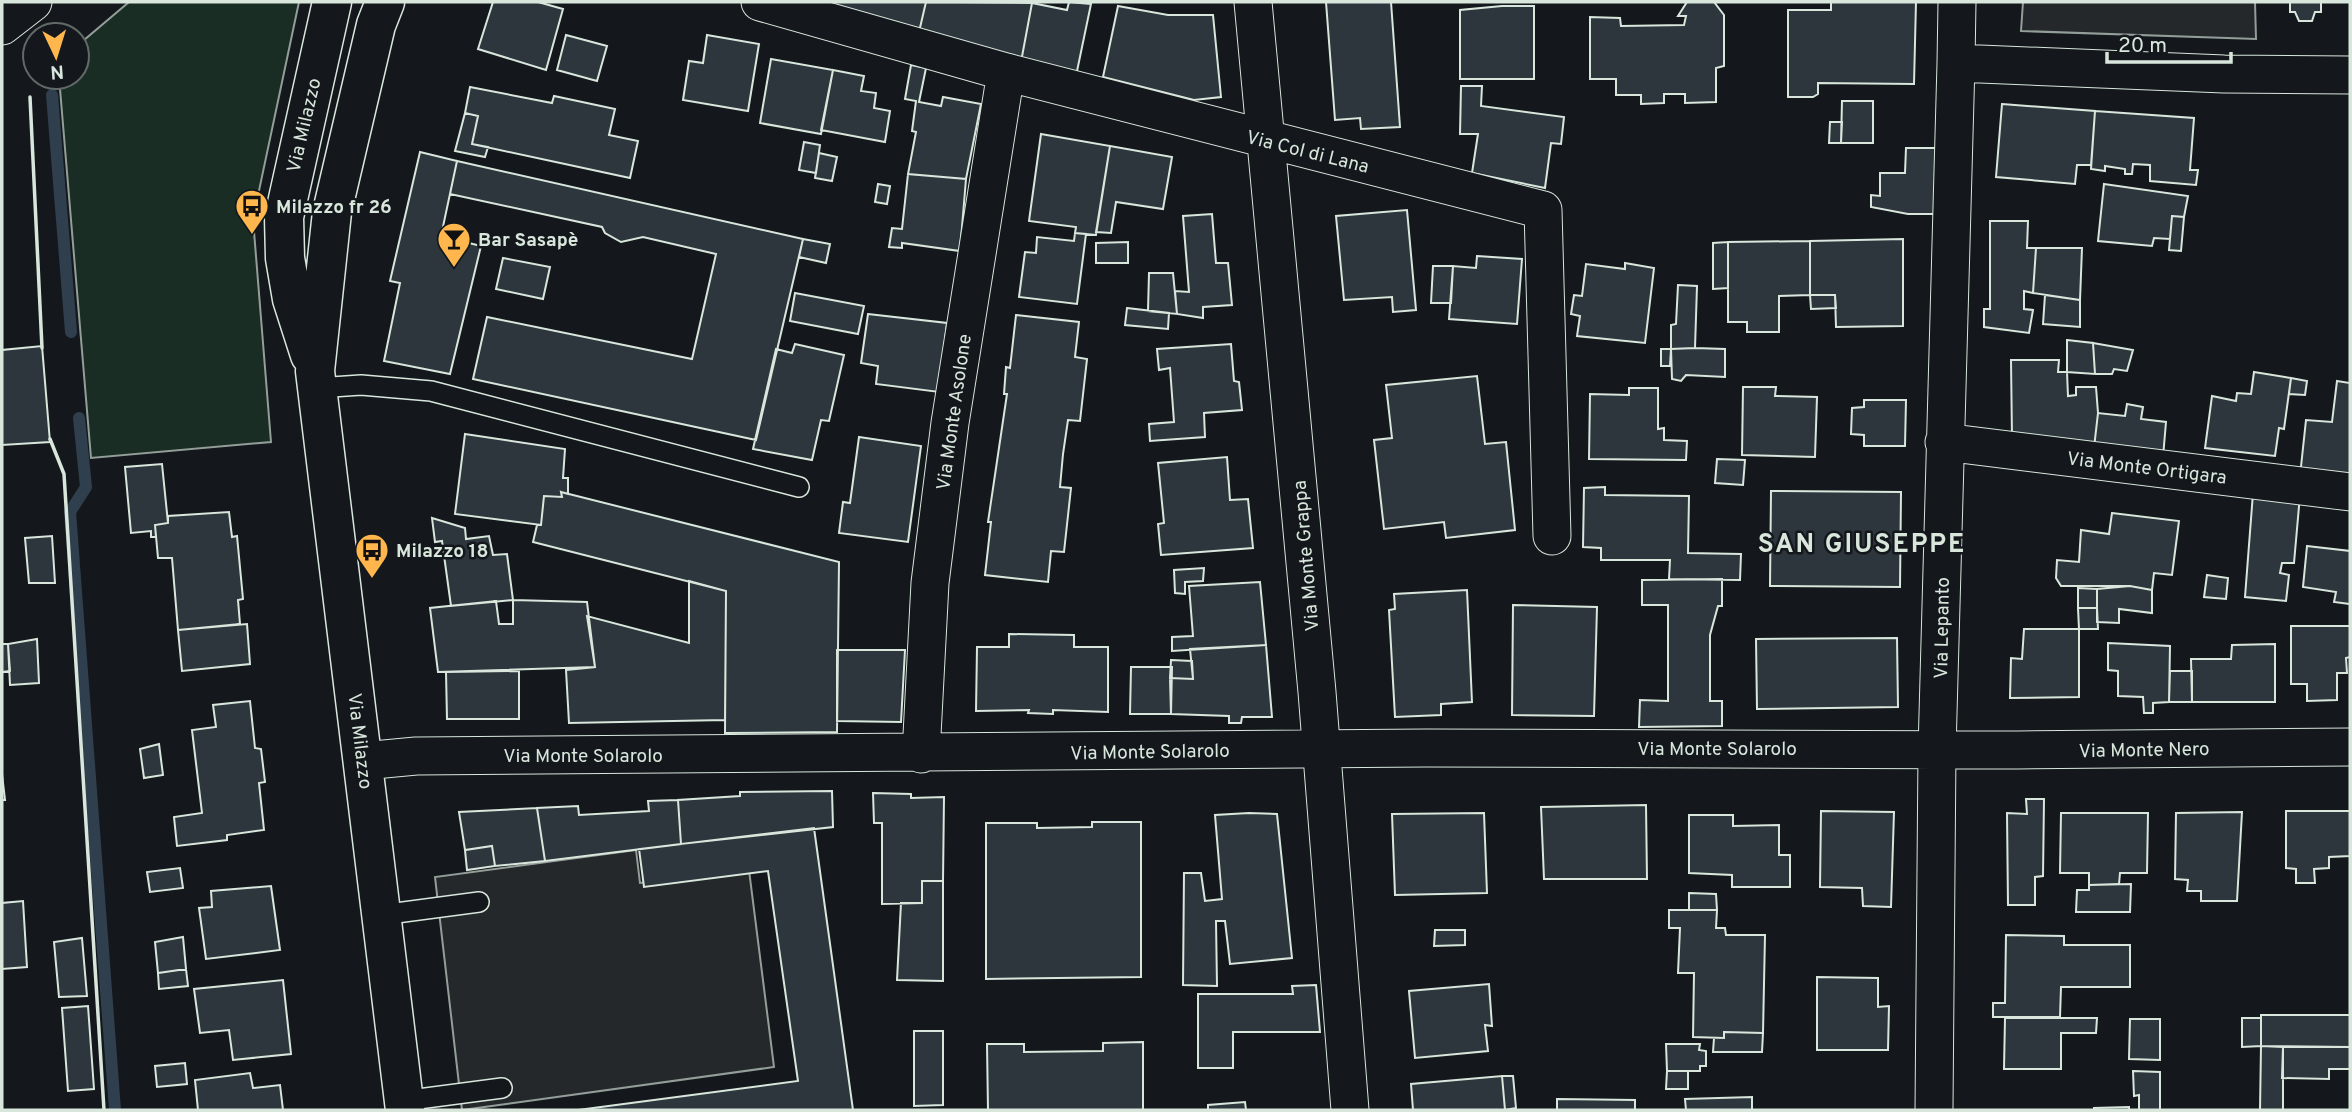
<svg xmlns="http://www.w3.org/2000/svg" width="2352" height="1112" font-family="Overpass,sans-serif">
<rect width="100%" height="100%" fill="#14181c"/>
<!-- green -->
<path fill="#1a2d24" stroke="#939e99" stroke-width="2" d="M129,2h170l-46,217 18,223 -180,16 -32,-381h18v-31z"/>
<!-- parking -->
<path fill="#24282b" stroke="#939e99" stroke-width="2" d="M2023,2h232l1,37 -235,-8z
M636,850l4,33 109,-13 25,197 -312,43 -27,-233z"/>
<g fill="none" stroke-linecap="round" stroke-linejoin="round">
<!-- stream -->
<path stroke="#2f3f4d" stroke-width="12" d="M52,95l19,237
M79,418l7,69 -16,25 45,598"/>
</g>
<!-- building -->
<path fill="#2c363c" stroke="#d8e6dc" stroke-width="2" d="M493,2h45l25,7 -17,61 -68,-21z
M816,2h110l-7,30z
M926,2l106,1 -11,59 -102,-30z
M1069,2l22,2 -15,72 -55,-14 11,-59 35,7z
M1326,2h65l9,125 -39,2 -1,-11 -25,2z
M1687,2h27l10,13v51l-8,2v34l-31,1v-9h-21v9l-23,1v-9h-25v-16h-26v-62l30,1 1,8 63,-1 2,-9h-8z
M1831,2h85l-2,82 -96,-1v11l-5,3h-25v-87h43z
M2290,2h31v10h-6l-3,9h-13l-4,-9h-5z
M1118,6l50,9h45l8,82 -27,3 -91,-23z
M1502,6h32v73h-74v-69z
M566,35l41,11 -10,35 -40,-11z
M707,35l52,9 -11,67 -65,-11 6,-39 14,2z
M771,59l62,11 -12,64 -61,-11z
M911,65l15,3 -7,34 22,4 2,-9 38,7 -15,75 -58,-5 8,-42 -4,-1 4,-30 -11,-2z
M833,70l31,6 -3,15 15,2 -2,15 16,3 -5,31 -64,-12z
M1461,86h21l-1,20 83,11 -3,27 -10,-1 -6,45 -73,-15 6,-39h-18z
M470,87l82,16 2,-7 61,13 -6,26 29,6 -8,37 -158,-34 6,-28 -13,-3z
M1842,101h31v42h-32z
M2002,104l93,7 -4,54h-14l-2,19 -79,-7z
M2095,111l99,7 -4,52h8l-2,15 -46,-4v-16l-17,-1 -1,10h-7v-5l-20,-3v5l-14,-2z
M465,113l13,3 -6,28 16,3 -3,10 -30,-6z
M1830,122h12l-1,21h-12z
M1041,134l69,12 -14,89 -21,-2 1,-6 -47,-6z
M804,142l16,3 -4,28 -17,-3z
M1110,146l62,11 -9,52 -47,-7 -5,31 -15,-1z
M1906,148h32l-2,66h-28l-37,-7v-12l9,1v-23h25z
M420,152l37,9 -16,75 40,10 -31,128 -66,-13 16,-78 -10,-2z
M819,153l18,4 -5,24 -17,-3z
M457,161l346,78 -47,201 -283,-61 14,-62 205,42 24,-105 -73,-17 -22,5 -16,-9 -3,-6 -152,-33z
M908,174l58,5 -6,72 -58,-8v5l-13,-1 3,-19 10,1z
M878,184l12,2 -3,18 -12,-2z
M2104,184l84,12 -4,21 -12,-1 -2,23 -16,-1 -2,8 -54,-5z
M1407,210l9,100 -23,2 -1,-15 -48,3 -8,-84z
M1212,214l4,49h12l4,42 -29,2v11l-26,-4 -2,-23 14,1 -6,-76z
M2172,216l12,1 -3,34 -12,-1z
M1990,221h38l-1,27h9l-3,45 -9,-2v18l9,1 -4,23 -45,-6v-18h6z
M1075,233l11,1 -9,70 -58,-7 6,-45 11,1 1,-16 37,4z
M803,239l27,5 -4,19 -27,-6z
M1903,239v87l-67,1 -1,-32h-25v-54z
M1810,241v54l-31,1v36h-32v-10h-19v-80z
M1128,242v21h-32v-20z
M1728,242v46l-15,1v-46z
M2036,248h46l-2,52 -47,-7z
M1477,256l45,3 -5,65 -68,-5 4,-53 23,2z
M503,258l47,9 -7,32 -47,-10z
M1625,263l29,5 -9,75 -68,-7 3,-20 -9,-2 3,-19 8,1 4,-32 39,5z
M1433,266h20l-2,37h-20z
M1149,273h24l4,41 -29,-3z
M1678,285l19,1 -2,62 -24,1v-24l5,-1z
M795,293l69,13 -6,28 -68,-13z
M1810,295h25l1,13 -25,1z
M2045,295l35,5v27l-37,-3z
M1127,308l42,5 -1,16 -43,-4z
M868,314l79,9 -8,69 -63,-8 2,-18 -17,-3z
M1016,315l63,7 -4,35 12,2 -7,62 -12,-1 -5,34 -3,33 11,1 -7,64 -13,-1 -3,31 -63,-7 6,-53h-3l19,-128h-3l2,-27 4,1z
M2067,340l26,3 2,31 -28,-2z
M2093,343l40,7 -6,21 -13,-2 -2,5h-17z
M795,344l49,11 -15,66 -8,-1 -9,40 -59,-11 23,-100 16,4z
M1231,344l3,37 5,1 3,28 -38,3 1,24 -55,4 -1,-17 25,-2 -4,-54 -11,2 -2,-21z
M42,346l8,96 -48,3v-95z
M1695,348l30,1v28l-39,-2 -5,6 -9,-2 -1,-30z
M1661,349h10l-1,17h-9z
M2011,360h48l-1,12h9l1,24 8,-1v-8h20l2,26 -4,35 -82,-10z
M2254,372l37,6 -7,51 -5,-1 -4,28 -70,-8 7,-52 24,5 1,-8 14,1z
M1477,376l8,68 21,-2 9,88 -69,8 -2,-16 -60,7 -10,-89 18,-2 -6,-53z
M2291,378l16,3 -2,14 -16,-1z
M2337,381l13,2v100l-50,-7 6,-56 26,2z
M1743,387h33l-1,9 42,1 -2,60 -73,-2z
M1629,388h29v41l6,-1v12l23,1 -1,19 -97,-1 1,-65 39,1z
M1864,400h42l-1,46h-41v-11l-13,-1 1,-26 12,-1z
M2127,404l16,3 -2,12 25,3 -3,35 -69,-9 4,-35 27,3z
M465,434l100,15 -2,29h5v16l-7,-2 1,5 -18,-1 -3,29 -86,-11z
M859,437l62,9 -13,96 -69,-9 4,-31 7,1z
M1227,457l3,43 18,-1 5,49 -92,7 -3,-31 6,-1 -6,-60z
M1717,459l28,1 -2,25 -28,-2z
M162,464l6,59 -13,2 1,12h-5v-6l-20,2 -6,-66z
M1605,487v8l84,1 -1,57 53,1 -1,26 -71,-1 1,-19h-69v-12l-18,-1 1,-59z
M1771,491l130,1 -1,95 -130,-1z
M561,492l278,70 -2,170 -112,1 1,-142 -193,-49 4,-17h4l3,-29 18,1z
M2253,493l47,2 -6,68h-12l-2,10 9,2 -3,26 -41,-4z
M229,512l3,25 5,-1 6,63 -5,1 2,24 -62,6 -6,-72h-14l-3,-33 13,-2v-7z
M2112,513l67,8 -7,54 -18,-2 -2,17 -22,-4h-69l-5,-8 1,-18 22,2 2,-32 28,4z
M432,518l33,10 1,11 23,-3 4,19 14,-1 6,46 -62,6 -9,-65 -7,1z
M52,536l3,47h-26l-4,-45z
M2307,546l43,5v53l-16,-2 2,-10 -33,-5z
M1204,568l-1,13 -18,1v12l-10,-1 -1,-23z
M2207,575l21,3 -2,21 -22,-2z
M1722,579v27h-4l-8,29v66h12v25l-83,1 1,-27 28,1v-96h-26v-25z
M689,581l37,10 -1,129 -156,3 -3,-53 29,-3 -8,-51 102,27z
M1260,582l6,63 -94,6v-14l21,-1 -4,-50z
M2130,586l22,4v23l-33,-4v14l-22,-1v-33z
M2078,588l19,1v19h-19z
M1467,590l5,112 -31,2v11l-46,2 -6,-107 6,-1 -1,-15z
M513,600l74,2 8,65 -157,5 -8,-64 66,-7 3,23h14z
M1513,605l84,2 -3,109 -82,-1z
M2078,608h19l1,21h-19z
M247,624l3,40 -68,7 -4,-41z
M2291,626h59v31l-4,1 1,15h-10v27l-30,1v-17h-16z
M2024,629h55v68l-69,1 1,-40 11,1z
M1009,634l65,1v12h34v65l-55,-2v4l-25,-1 1,-3 -53,1 1,-64h32z
M1897,638l1,69 -141,2 -1,-70z
M37,639l2,44 -29,2 -2,-41z
M2108,643l62,3 -1,56 -16,1v10h-9l-1,-16 -25,-1v-25l-10,-1z
M2,644h6l2,27 -8,1z
M2275,644v58h-83l-1,-43h40l1,-14z
M1266,645l6,72h-30l-1,6h-12v-7l-58,-2 -1,-36 23,1 -3,-30z
M837,650h68l-4,72 -64,-1z
M1171,660l21,1 1,18 -23,-1z
M1131,667h41l-1,47h-41z
M519,671v48h-72l-1,-47z
M2170,671h22v31h-23z
M250,701l5,47 6,1 4,33 -6,1 5,47 -37,5v5l-50,6 -3,-29 28,-4 -10,-83 24,-3 -3,-22z
M159,744l4,31 -19,3 -4,-29z
M2,774l3,26h-3z
M832,791l1,36 -152,17 -3,-44 62,-4v-4z
M873,793l38,1v4l33,-1 -1,84h-21v22l-40,1v-81h-8z
M2026,799h18l-1,77 -8,1v28h-27l-1,-92 20,1z
M678,800l3,44 -136,17 -8,-53 41,-2 1,9 70,-4 -1,-10z
M1646,805l1,74h-103l-3,-72z
M537,808l8,53 -50,5 -3,-20 -27,4 -6,-38z
M1821,811l73,1 -3,95 -28,-1 -1,-18 -42,-1z
M2286,811h64v45l-21,1v11l-15,1 1,14h-19v-14l-10,-1z
M2242,812l-5,89h-36v-10h-14l1,-11 -13,-1 1,-66z
M1249,813l28,1 15,144 -62,6 -5,-43h-9l1,65 -34,-1 1,-112h17l4,28 17,-2 -7,-84z
M1484,813l3,80 -92,2 -3,-81z
M2061,813h87l-1,60h-27l-1,11 -30,1v-12h-29z
M1689,815h44v11l46,-1v30h11v32h-58v-12l-43,-2z
M1092,822h49v155l-155,2v-156h51v5l55,-1z
M814,828l39,282h-275l220,-29 -30,-210 -124,16 -5,-38z
M492,846l3,20 -28,4 -2,-20z
M180,868l3,20 -33,4 -3,-20z
M922,881h21v100l-46,-1 4,-77h21z
M2131,884l-1,28h-54l1,-22h12v-5z
M271,886l9,64 -74,9 -7,-51 13,-1 -1,-16z
M1689,893l27,1 1,16h-28z
M23,901l4,66 -25,2v-66z
M1669,910h48l-1,18h9l1,7h39l-2,98 -39,-1v6l-31,-1 1,-64h-16l2,-45h-11z
M1435,930h30v15l-31,1z
M2006,935l58,1v9h66v42h-69l-1,30h-67v-14h12z
M183,937l3,32 -28,4 -3,-31z
M82,938l5,58 -28,1 -5,-55z
M186,969l2,17 -29,3 -1,-16z
M1817,977l61,1v29l11,-1 -1,44h-71z
M283,980l8,74 -58,6 -4,-30 -29,3 -6,-44z
M1489,984l3,42 -7,-1 3,26 -73,7 -6,-67z
M1316,985l4,47h-87v36h-35v-74h95l-1,-8z
M88,1006l6,83 -26,2 -6,-83z
M2261,1015h89v32l-89,-1z
M2005,1018h92l-1,15h-35v36h-57z
M2242,1018h19v28l-19,1z
M2130,1019h30v41l-31,-1z
M914,1031h29v74l-29,1z
M1724,1032l39,1 -1,19h-49l1,-14h10z
M1143,1042v68h-155l-1,-66h37v8l79,-1v-8z
M1666,1044h34l-1,6 7,1v15h-6v5h-33z
M2261,1046l22,1v63h-23z
M2283,1047h67v22h-21v10l-47,-1z
M185,1063l2,21 -30,3 -2,-21z
M1667,1071h21v18h-22z
M2133,1071l27,1v38h-21v-15l-5,1z
M250,1073l3,15 27,-3 3,25h-85l-3,-30z
M1502,1076h11l3,32 -11,2z
M1502,1076l3,34h-92l-2,-26z
M1752,1097v13h-66l-1,-11z
M1557,1099l78,1v10h-78z
M1245,1102l1,8h-38v-5z
M2129,1107v3h-35v-2z"/>
<g fill="none" stroke-linecap="round" stroke-linejoin="round">
<defs>
<path id="lane" d="M317,388l44,-3 70,6 368,96
M381,915l98,-13
M403,1101l99,-13"/>
<path id="street" d="M760,2l246,70 537,138 9,326
M1253,2l64,690 33,418
M1957,2l-1,61 268,11 126,1
M2,26l31,-24
M1944,442l406,50
M921,754l9,-171 20,-160 56,-351
M363,761l53,-5 1010,-8 592,2 332,-3
M1934,1110l3,-360 19,-687"/>
<path id="secondary" d="M385,2l-9,23 -44,187 -17,159 90,739
M310,355l-18,-56 -7,-41 -1,-41 48,-215"/>
</defs>
<!-- lane casing -->
<use href="#lane" stroke="#d8e6dc" stroke-width="22"/>
<!-- street casing -->
<use href="#street" stroke="#d8e6dc" stroke-width="39"/>
<!-- secondary casing -->
<use href="#secondary" stroke="#d8e6dc" stroke-width="41"/>
<!-- lane -->
<use href="#lane" stroke="#14181c" stroke-width="19"/>
<!-- street -->
<use href="#street" stroke="#14181c" stroke-width="37"/>
<!-- secondary -->
<use href="#secondary" stroke="#14181c" stroke-width="38"/>
<!-- wall -->
<path stroke="#d8e6dc" stroke-width="3.5" d="M30,97l12,251
M50,439l14,35 40,636"/>
</g>
<!-- icons -->
<defs>
<symbol id="bus-pin" viewBox="-11 -11 22 30"><path d="M0 17L-7.5 6A9.5 9.5 0 1 1 7.5 6Z" fill="#ffb74d" stroke="#14181c"/><path d="M-5-6H5V4H4V6H2V4H-2V6H-4V4H-5ZM-3.5-4V0h7V-4ZM-3.5 1.2v1.5H-2V1.2ZM2 1.2v1.5H3.5V1.2Z" fill="#111"/></symbol>
<symbol id="bar-pin" viewBox="-11 -11 22 30"><path d="M0 17L-7.5 6A9.5 9.5 0 1 1 7.5 6Z" fill="#ffb74d" stroke="#14181c"/><path d="M-6-5H6L.8 .8V4.5H3.5V6h-7V4.5H-.8V.8Z" fill="#111"/></symbol>
</defs>
<g fill-rule="evenodd">
<use href="#bus-pin" x="233" y="187" width="38" height="52"/>
<use href="#bar-pin" x="435" y="220" width="38" height="52"/>
<use href="#bus-pin" x="353" y="531" width="38" height="52"/>
</g>
<g text-anchor="middle" stroke-width="5" stroke-linejoin="round" paint-order="stroke">
<!-- street labels -->
<g font-size="19" fill="#d8e6dc" stroke="#14181c">
<text transform="translate(303 125) rotate(-77)" y="7">Via Milazzo</text>
<text transform="translate(1308 151) rotate(14)" y="7">Via Col di Lana</text>
<text transform="translate(953 412) rotate(-82)" y="7">Via Monte Asolone</text>
<text transform="translate(2147 467) rotate(7)" y="7">Via Monte Ortigara</text>
<text transform="translate(1305 556) rotate(-95)" y="7">Via Monte Grappa</text>
<text transform="translate(1941 628) rotate(-89)" y="7">Via Lepanto</text>
<text transform="translate(361 741) rotate(83)" y="7">Via Milazzo</text>
<text x="1717" y="755">Via Monte Solarolo</text>
<text transform="translate(2144 749) rotate(-1)" y="7">Via Monte Nero</text>
<text transform="translate(1150 751) rotate(-1)" y="7">Via Monte Solarolo</text>
<text x="583" y="762">Via Monte Solarolo</text>
</g>
<!-- poi labels -->
<g font-size="19" font-weight="bold" fill="#d8e6dc" stroke="#14181c" text-anchor="start">
<text x="276" y="213">Milazzo fr 26</text>
<text x="478" y="246">Bar Sasapè</text>
<text x="396" y="557">Milazzo 18</text>
</g>
<!-- district labels -->
<g font-size="26" font-weight="bold" letter-spacing="2" fill="#d8e6dc" stroke="#14181c">
<text x="1862" y="552">SAN GIUSEPPE</text>
</g>
</g>
<!-- border -->
<rect width="2352" height="1112" fill="none" stroke="#d8e6dc" stroke-width="7"/>
<!-- north arrow -->
<g transform="translate(56 56) rotate(176)"><circle r="33" fill="#14181c" stroke="#626a69" stroke-width="2"/>
<path d="M0-5L12 26L0 18L-12 26Z" fill="#ffb74d"/>
<text y="-10" font-size="19" font-weight="bold" text-anchor="middle" fill="#d8e6dc">N</text>
</g>
<!-- scale -->
<path d="M2107 52v10h124v-10" fill="none" stroke="#d8e6dc" stroke-width="3.5"/>
<text x="2118" y="52" font-size="21" fill="#d8e6dc" stroke="#14181c" stroke-width="5" paint-order="stroke">20 m</text>
</svg>
